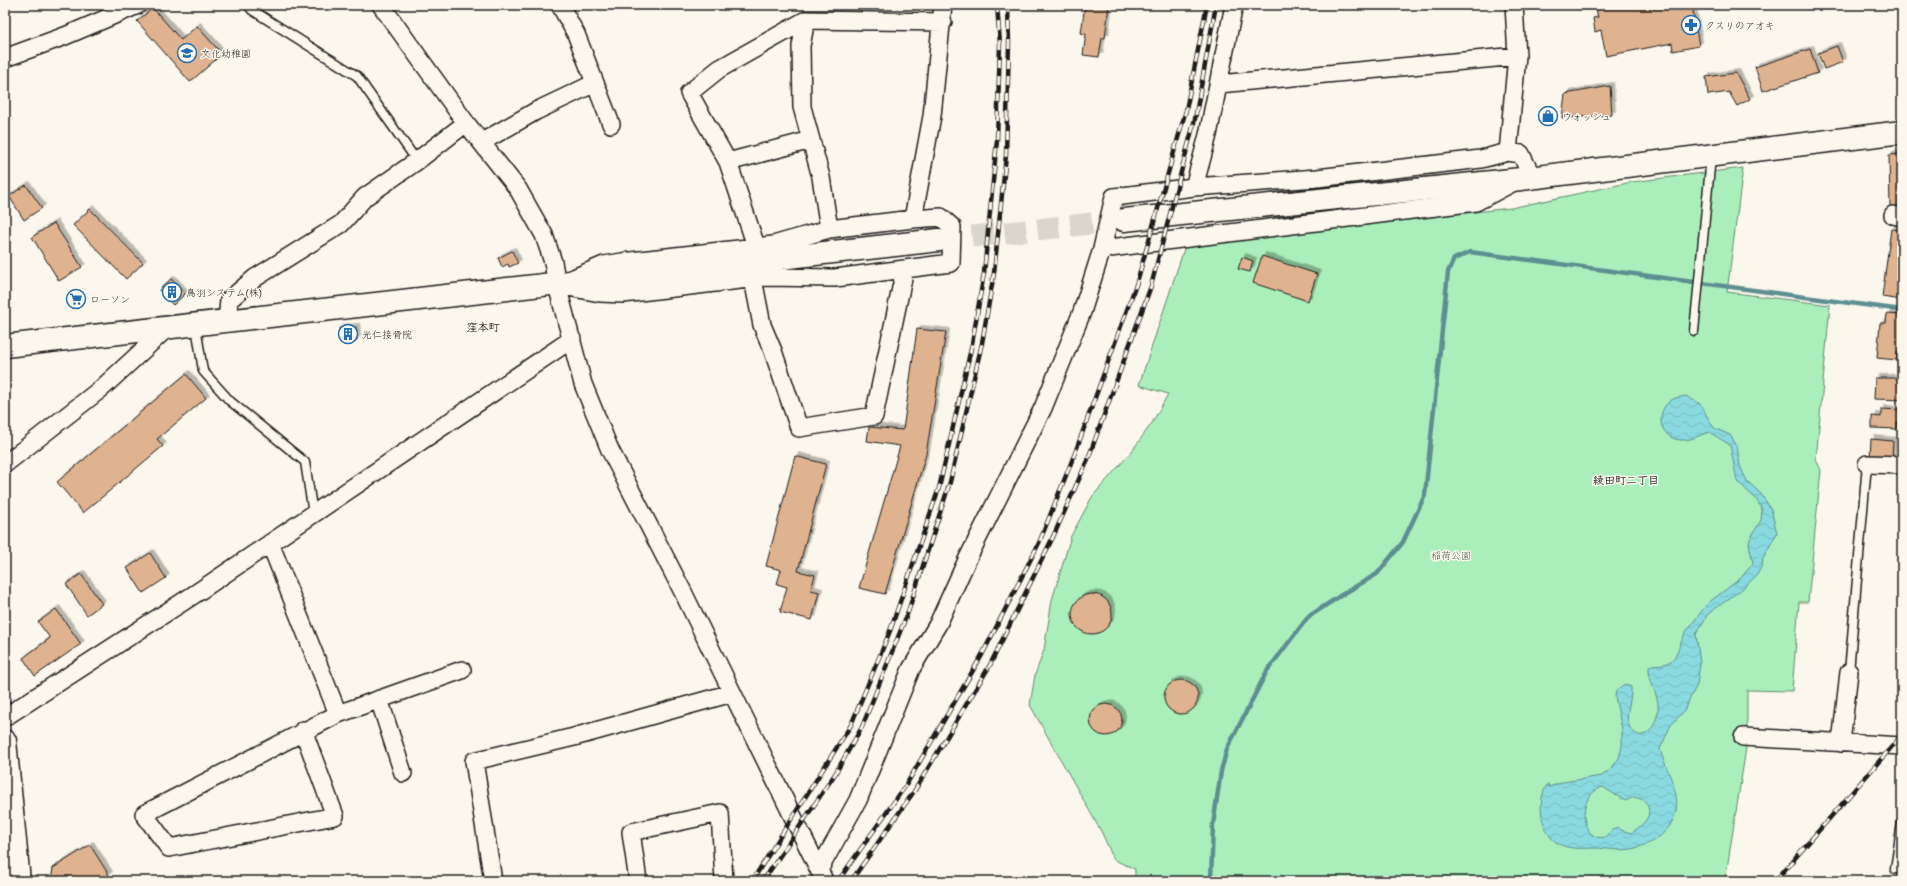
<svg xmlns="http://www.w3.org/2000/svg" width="1907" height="886" font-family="Delius,'Klee One',sans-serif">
<defs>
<pattern id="water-waves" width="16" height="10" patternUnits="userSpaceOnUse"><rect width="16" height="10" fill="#89dae0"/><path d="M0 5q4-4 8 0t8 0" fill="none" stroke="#76bac0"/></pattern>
<filter id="shadow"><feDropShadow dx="3.5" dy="-3.5" stdDeviation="0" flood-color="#0004"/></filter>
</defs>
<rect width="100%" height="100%" fill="#fbf7ec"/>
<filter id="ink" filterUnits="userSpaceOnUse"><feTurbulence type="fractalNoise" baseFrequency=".025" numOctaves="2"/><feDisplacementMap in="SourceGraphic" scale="8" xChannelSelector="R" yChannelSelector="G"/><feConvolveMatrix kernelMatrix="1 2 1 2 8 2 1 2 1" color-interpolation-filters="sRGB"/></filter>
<g filter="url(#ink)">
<!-- park -->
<path fill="#aaefbb" stroke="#63866c" d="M1743,168l-16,124 103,13 -14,155 5,10 -13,132h-9l-7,89 -45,-1v52l-22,139h-590v-12l-21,-9 -12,-27 -72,-128 5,-30 9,-25 8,-50 19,-64 21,-39 40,-46 20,-28 16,-29 -29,-9 45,-136 6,-6 321,-35 121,-26z"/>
<!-- water -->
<path fill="url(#water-waves)" stroke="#5d8e92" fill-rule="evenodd" d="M1686,396l14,8 14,24 16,7 7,11 3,20 7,15 14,13 10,15 6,24 -14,25 -1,7 -5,10 -15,14 -34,25 -12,20 4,29 -3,22 -14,27 -12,13 -11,24c5,19 20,42 16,61 -4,22 -24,35 -45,39 -11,2 -22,0 -33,-1 -12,0 -26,2 -37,-3 -20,-8 -26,-45 -13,-61l1,3 14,-5 39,-6 9,-7 8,-11 3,-12v-17l-7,-32 1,-7 9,-6 6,3c2,16 -13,37 7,48 7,1 12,-3 15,-9 14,-26 -5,-37 -4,-59l3,-2 13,-1 9,-5 11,-26 23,-30 33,-25 12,-15 -4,-19 1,-5 11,-19 1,-11 -6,-10 -19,-18 -7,-36 -21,-13c-9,3 -19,9 -29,8 -23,-3 -25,-31 -7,-41 4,-2 9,-2 13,-3zM1603,787l22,14 9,-4 10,3c12,15 -1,25 -13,33l-10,-3 -3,-3 -6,3 -7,7c-25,6 -30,-42 -2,-50z"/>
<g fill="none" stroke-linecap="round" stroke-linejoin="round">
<!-- stream -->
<path stroke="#5d8e92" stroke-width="4.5" d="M1211,881l2,-56 8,-54 6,-22 40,-78 41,-54 35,-23 34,-20 26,-32 22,-47 23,-223 6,-13 16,-7 432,58"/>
</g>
<!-- building -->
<path fill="#dfb290" stroke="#1c1c1c" filter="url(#shadow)" d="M1085,5h24l-4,33h-3l-3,19 -16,-2 3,-21 -5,-1z
M1595,5h97l7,41 -26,5 -1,-8 -66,13 -5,-26 -6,2 -2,-14 5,-1z
M153,8l28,32 16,-14 25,28 -32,28 -53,-61z
M1837,46l6,16 -19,7 -6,-16z
M1810,49l8,24 -55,18 -8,-24z
M1736,73l14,26 -13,7 -8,-14 -21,3 -2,-18z
M1610,86l2,29 -50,3 3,-24z
M1902,154v54h-12l-1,-53z
M26,185l16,23 -18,12 -15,-24z
M90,209l53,54 -17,16 -53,-54z
M54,223l28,44 -23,14 -27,-44z
M1891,229l11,1v70l-20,-3z
M512,251l6,12 -9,4 -1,-3 -6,3 -4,-9z
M1262,256l55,18 -9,27 -55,-18z
M1242,257l11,4 -3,11 -12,-3z
M171,279l14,15 -12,11 -14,-15z
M1887,314l15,1v38l-5,-1v8l-20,-2 3,-35h6z
M356,327l1,13 -17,1 -1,-13z
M917,329l29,3 -20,122 -41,140 -26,-6 41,-142 -33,-5 2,-14 34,3z
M186,374l20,24 -49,41 6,7 -80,67 -26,-31z
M1875,378h27v22l-28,-1z
M1881,409l21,1v13h-5v6l-25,-1v-12l9,1z
M1871,439l22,2 -1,17 -22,-1z
M795,456l31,8 -28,107 17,4 -4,15 8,2 -7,28 -32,-8 7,-25 -10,-3 4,-14 -15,-4z
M150,553l16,25 -23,15 -16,-25z
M81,574l21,30 -15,11 -21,-31z
M1072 614a20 20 0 1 1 40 0a20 20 0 1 1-40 0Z
M56,609l25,35 -46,32 -12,-18 27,-20 -12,-16z
M1164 697a17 17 0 1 1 34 0a17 17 0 1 1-34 0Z
M1090 720a16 16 0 1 1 32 0a16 16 0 1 1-32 0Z
M90,845l19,30 -9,6h-49l2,-13z"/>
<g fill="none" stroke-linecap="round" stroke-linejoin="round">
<!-- secondary-tunnel -->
<path stroke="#dad6cd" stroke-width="22" stroke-dasharray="22 11" stroke-linecap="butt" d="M939,240l185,-20"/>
<defs>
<path id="lane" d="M248,5l4,5 105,66 60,85
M196,326l7,45 27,30 75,61 8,52
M1694,331l17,-174
M1849,672l18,-208
M1902,822l-7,47 7,1"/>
<path id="street" d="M381,5l85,118 52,66 26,46 9,27 4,23 26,99 27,66 73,142 140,286
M560,5l16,29 35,90
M806,20l-5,26 1,61 19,70 8,52
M5,58l60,-22 73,-31
M1219,84l298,-28
M482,142l54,-31 59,-28
M1508,152l9,-96 -3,-51
M728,162l83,-22
M1194,187l123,-9 164,-19 27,-7 13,2 11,23
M1893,215l9,2
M941,217l11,10 -1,36 -116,15 -70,-1 -142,17 -23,-1 -43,-8 47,-20 18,-3 151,-17 56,-16 84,-10z
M913,219l19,-103 11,-111
M756,246l-28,-84 -39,-69 30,-24 87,-49 137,2
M1102,249l374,-47 36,-19
M753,279l9,46 11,26 26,77 75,-12 31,-147
M227,322l2,-22 26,-22 86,-54 24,-27 52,-36 49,-38
M5,464l97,-76 64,-59
M1867,464l35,1
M270,543l68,171 -194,100 25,34 166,-32 -32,-86
M379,699l24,74
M338,714l124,-44
M5,717l193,-125 374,-253
M1743,737l159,9
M1841,743l8,-71
M819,870l39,-70 53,-131 27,-45 29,-64 76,-152 39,-96 20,-63 12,-52 80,-10 14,-52 26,-130
M493,881l-19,-120 100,-24 158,-44
M638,881l-7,-49 89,-19 4,68"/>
<path id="secondary" d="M1124,220l397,-41 381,-47
M5,346c312,-33 623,-71 934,-106
M5,741l14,140"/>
</defs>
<!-- lane casing -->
<use href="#lane" stroke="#1c1c1c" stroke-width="11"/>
<!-- street casing -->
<use href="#street" stroke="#1c1c1c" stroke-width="20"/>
<!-- secondary casing -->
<use href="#secondary" stroke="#1c1c1c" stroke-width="25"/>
<!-- lane -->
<use href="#lane" stroke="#fbf7ec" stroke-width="8"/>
<!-- street -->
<use href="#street" stroke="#fbf7ec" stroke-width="17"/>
<!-- secondary -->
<use href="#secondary" stroke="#fbf7ec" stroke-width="22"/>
<defs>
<path id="rail" d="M752,881l99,-156 39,-94 49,-143 33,-144 12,-71 13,-133 3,-96 -3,-39
M763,881l72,-107 27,-47 46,-115 42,-130 32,-139 12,-70 12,-118 3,-112 -1,-38
M838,881l68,-96 76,-130 57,-112 36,-90 62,-171 49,-172 21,-105
M851,881l64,-91 75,-125 63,-128 35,-78 63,-173 44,-167 21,-114
M1775,881l127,-146"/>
</defs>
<!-- rail casing -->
<use href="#rail" stroke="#1c1c1c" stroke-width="4.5"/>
<!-- rail -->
<use href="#rail" stroke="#fbf7ec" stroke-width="3" stroke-dasharray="9" stroke-linecap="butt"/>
</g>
</g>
<!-- icons -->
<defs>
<symbol id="pharmacy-ring" viewBox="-11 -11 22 22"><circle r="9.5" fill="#fbf7ec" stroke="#1f6fb2" stroke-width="1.5"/><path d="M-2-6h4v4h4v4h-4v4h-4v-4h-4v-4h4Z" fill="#1f6fb2"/></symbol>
<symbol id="school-ring" viewBox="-11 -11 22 22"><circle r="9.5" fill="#fbf7ec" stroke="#1f6fb2" stroke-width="1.5"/><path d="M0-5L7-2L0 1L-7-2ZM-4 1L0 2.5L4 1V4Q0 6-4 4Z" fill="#1f6fb2"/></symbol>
<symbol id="shop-ring" viewBox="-11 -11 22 22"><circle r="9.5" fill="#fbf7ec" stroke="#1f6fb2" stroke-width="1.5"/><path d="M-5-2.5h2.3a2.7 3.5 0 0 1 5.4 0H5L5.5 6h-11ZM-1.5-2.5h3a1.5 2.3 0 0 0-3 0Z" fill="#1f6fb2"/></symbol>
<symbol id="building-ring" viewBox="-11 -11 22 22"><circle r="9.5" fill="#fbf7ec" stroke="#1f6fb2" stroke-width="1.5"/><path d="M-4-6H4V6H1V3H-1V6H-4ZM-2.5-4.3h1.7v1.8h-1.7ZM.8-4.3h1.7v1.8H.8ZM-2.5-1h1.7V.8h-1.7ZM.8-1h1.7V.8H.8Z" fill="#1f6fb2"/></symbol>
<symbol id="supermarket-ring" viewBox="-11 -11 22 22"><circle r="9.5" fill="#fbf7ec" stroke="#1f6fb2" stroke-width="1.5"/><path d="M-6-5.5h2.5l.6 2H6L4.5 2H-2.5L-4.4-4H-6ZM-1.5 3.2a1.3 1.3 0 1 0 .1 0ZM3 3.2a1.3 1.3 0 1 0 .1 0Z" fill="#1f6fb2"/></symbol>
</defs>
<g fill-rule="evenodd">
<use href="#pharmacy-ring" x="1680" y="14" width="22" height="22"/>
<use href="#school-ring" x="176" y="42" width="22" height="22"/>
<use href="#shop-ring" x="1537" y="105" width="22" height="22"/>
<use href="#building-ring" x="161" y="281" width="22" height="22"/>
<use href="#supermarket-ring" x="65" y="288" width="22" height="22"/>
<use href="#building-ring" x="337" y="323" width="22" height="22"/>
</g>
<g text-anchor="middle" stroke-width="3" stroke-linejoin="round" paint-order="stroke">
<!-- poi labels -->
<g font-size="10" fill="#1c1c1c" stroke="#fbf7ec" text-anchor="start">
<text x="1705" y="29">クスリのアオキ</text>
<text x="201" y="57">文化幼稚園</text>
<text x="1562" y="120">ウォッシュ</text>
<text x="186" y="296">鳥羽システム(株)</text>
<text x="90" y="303">ローソン</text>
<text x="362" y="338">光仁接骨院</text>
</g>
<!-- park labels -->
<g font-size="10" fill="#475b4c" stroke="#fbf7ec">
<text x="1451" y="559">稲荷公園</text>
</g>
<!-- neighbourhood labels -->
<g font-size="11" font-weight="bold" fill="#1c1c1c" stroke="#fbf7ec">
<text x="483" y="331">窪本町</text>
<text x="1626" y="484">綾田町二丁目</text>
</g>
</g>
<!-- margin -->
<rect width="1907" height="886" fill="none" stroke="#fbf7ec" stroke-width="20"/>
<rect x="10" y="10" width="1887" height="866" fill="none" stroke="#1c1c1c" stroke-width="1.5" filter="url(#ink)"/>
</svg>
